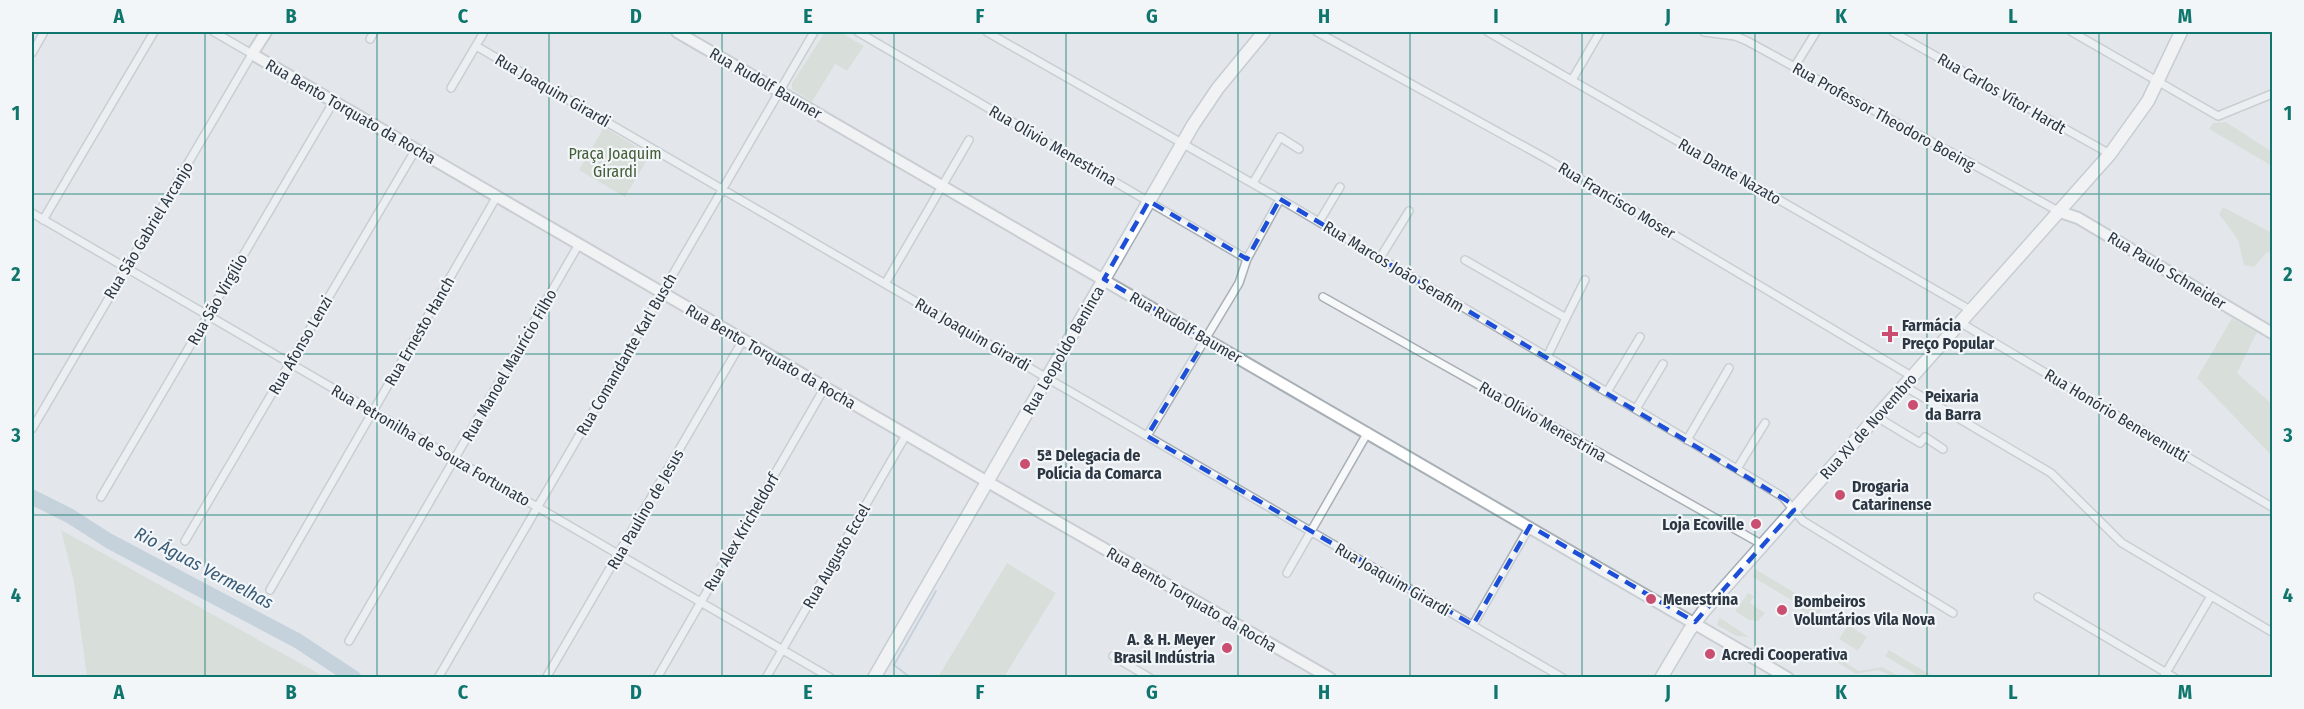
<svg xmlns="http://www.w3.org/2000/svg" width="2304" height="709" font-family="'Fira Sans Condensed',sans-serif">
<rect width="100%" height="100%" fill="#e3e7eb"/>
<!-- green -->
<path fill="#cbd5c5" d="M825,32h15l24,14 -17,25 -12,-7 -23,38 -20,-13v-6z
M2226,122l43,28h3v16l-63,-37 4,-6z
M604,127l46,28 -25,42 -46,-27z
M2223,207l49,26v21l-5,-2 -13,15 -10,-2 -6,-25 -19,-26z
M2232,318l25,14 -20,41 35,31v52l-75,-78z
M61,530l264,147h-238l-13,-95z
M1007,563l49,30 -52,84h-66z
M1755,569l67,40 -9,15 -20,-23 -40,-24z
M1748,593l6,3 -4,7 15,10 -7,8 -9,-1 -14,-9z
M1719,619h3l27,18 -13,-1 -19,-11z
M1848,625l19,12 -9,14 -19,-12z
M1889,650l42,25 4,2h-15l-35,-21z
M1835,656l24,15 23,-4 19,10h-7l-16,-7 -22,4 -24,-15z"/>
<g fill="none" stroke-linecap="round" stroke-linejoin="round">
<!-- stream -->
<path stroke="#a0b9c9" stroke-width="2" d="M911,678l-17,-13 42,-74"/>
<!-- river -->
<path stroke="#a0b9c9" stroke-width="15" d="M32,497l38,19 39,25 189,100 56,37"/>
<defs>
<path id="street" d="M858,32l389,227
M987,32l293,167 457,270 46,28 20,24 150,92
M1317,32l230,127 366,218
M1488,32l484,279
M1704,32l31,4 12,5 313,171
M1893,32l217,122
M2072,32l146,84 54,-22
M370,39l4,-7
M476,46l1087,632
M32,53l12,-21
M1795,66l21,-34
M1572,80l28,-48
M451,88l33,-56
M1253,183l27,-46 19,12
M32,213l799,465
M43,220l111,-188
M1319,222l21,-35
M1380,258l29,-47
M1465,260l101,58 -19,39
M885,284l84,-144
M1323,297l440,248
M1566,318l19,-38
M1961,323l311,184
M1904,386l147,87 71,70 150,89
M1607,392l33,-55
M1636,409l27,-45
M1877,417l43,26 5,-6 18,12
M32,429l220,-375 -38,-22
M1147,436l92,-153 8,-24 33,-60
M1687,440l42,-72
M1737,469l28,-46
M101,497l233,-396
M185,541l231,-392
M1287,573l81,-141
M270,590l227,-394
M2038,597l137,81
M1473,625l57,-99
M349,641l230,-397
M1113,656l37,22
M438,678l376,-646
M546,678l197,-338
M657,678l168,-291
M766,678l140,-243
M2163,678l48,-82"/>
<path id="secondary" d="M266,32l-14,22 734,427 344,197
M677,32l1111,646
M2060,212l18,6 194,115"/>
<path id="primary" d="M874,678l319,-553 25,-37 46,-56
M1661,678l28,-47 14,-19 407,-458 38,-53 33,-69"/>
</defs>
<!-- street casing -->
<use href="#street" stroke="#a8afb5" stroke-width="10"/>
<!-- secondary casing -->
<use href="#secondary" stroke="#a8afb5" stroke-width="14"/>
<!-- primary casing -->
<use href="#primary" stroke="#a3adb6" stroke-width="15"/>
<!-- street -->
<use href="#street" stroke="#f6f8f9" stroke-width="7"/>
<!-- secondary -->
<use href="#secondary" stroke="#fff" stroke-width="10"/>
<!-- primary -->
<use href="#primary" stroke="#fff" stroke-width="12"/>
</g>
<!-- marked area -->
<path d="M0 0H2304V709H0ZM1280,199l509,303 5,8 -99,112 -165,-96 -57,99 -326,-189 59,-97 -102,-60 45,-78 98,58z" fill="#e3e7eb" fill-opacity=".55" fill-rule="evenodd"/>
<path fill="none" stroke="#1d4ed8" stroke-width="4.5" stroke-dasharray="12 8" stroke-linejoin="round" d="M1280,199l509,303 5,8 -99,112 -165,-96 -57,99 -326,-189 59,-97 -102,-60 45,-78 98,58z"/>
<!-- grid -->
<path fill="none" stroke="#0f766e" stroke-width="1.5" stroke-opacity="0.55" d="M205,32v646M377,32v646M549,32v646M722,32v646M894,32v646M1066,32v646M1238,32v646M1410,32v646M1582,32v646M1755,32v646M1927,32v646M2099,32v646M32,194h2240M32,354h2240M32,515h2240"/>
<!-- markers -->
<g fill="#ca4e6f" stroke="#f3f6f8" stroke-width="2">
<path d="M1887 325h6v6h6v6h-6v6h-6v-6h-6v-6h6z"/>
<circle cx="1913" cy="405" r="6"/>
<circle cx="1025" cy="464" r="6"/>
<circle cx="1840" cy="495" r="6"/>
<circle cx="1756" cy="524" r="6"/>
<circle cx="1651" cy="599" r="6"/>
<circle cx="1782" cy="610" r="6"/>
<circle cx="1227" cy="648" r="6"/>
<circle cx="1710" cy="654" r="6"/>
</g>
<g text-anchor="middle" stroke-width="4.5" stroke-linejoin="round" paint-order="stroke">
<!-- street labels -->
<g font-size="16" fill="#2c3743" stroke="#f3f6f8">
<text transform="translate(766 83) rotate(30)" y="6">Rua Rudolf Baumer</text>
<text transform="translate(553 90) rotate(30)" y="6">Rua Joaquim Girardi</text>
<text transform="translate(2002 93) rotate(30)" y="6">Rua Carlos Vítor Hardt</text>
<text transform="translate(351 111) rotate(30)" y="6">Rua Bento Torquato da Rocha</text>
<text transform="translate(1884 116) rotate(29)" y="6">Rua Professor Theodoro Boeing</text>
<text transform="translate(1053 145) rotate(30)" y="6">Rua Olívio Menestrina</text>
<text transform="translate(1730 171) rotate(30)" y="6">Rua Dante Nazato</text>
<text transform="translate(1617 200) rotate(31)" y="6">Rua Francisco Moser</text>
<text transform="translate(148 230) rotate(-59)" y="6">Rua São Gabriel Arcanjo</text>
<text transform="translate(1394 266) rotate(31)" y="6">Rua Marcos João Serafim</text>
<text transform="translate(2167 270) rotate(31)" y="6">Rua Paulo Schneider</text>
<text transform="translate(217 299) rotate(-60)" y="6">Rua São Virgílio</text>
<text transform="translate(1186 327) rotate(30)" y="6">Rua Rudolf Baumer</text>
<text transform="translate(419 331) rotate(-60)" y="6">Rua Ernesto Hanch</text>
<text transform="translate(973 334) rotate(30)" y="6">Rua Joaquim Girardi</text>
<text transform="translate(300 345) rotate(-60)" y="6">Rua Afonso Lenzi</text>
<text transform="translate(1063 350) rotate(-60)" y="6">Rua Leopoldo Beninca</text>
<text transform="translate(626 354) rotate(-60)" y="6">Rua Comandante Karl Busch</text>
<text transform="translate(771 356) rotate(30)" y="6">Rua Bento Torquato da Rocha</text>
<text transform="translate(509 365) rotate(-60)" y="6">Rua Manoel Maurício Filho</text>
<text transform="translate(2117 415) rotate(31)" y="6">Rua Honório Benevenutti</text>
<text transform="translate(1543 421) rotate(30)" y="6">Rua Olívio Menestrina</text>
<text transform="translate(1868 426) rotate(-48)" y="6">Rua XV de Novembro</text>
<text transform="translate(431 445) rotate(30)" y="6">Rua Petronilha de Souza Fortunato</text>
<text transform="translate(645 509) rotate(-60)" y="6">Rua Paulino de Jesus</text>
<text transform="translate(741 532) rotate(-60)" y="6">Rua Alex Kricheldorf</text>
<text transform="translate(836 556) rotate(-60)" y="6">Rua Augusto Eccel</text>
<text transform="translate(1393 579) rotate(30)" y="6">Rua Joaquim Girardi</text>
<text transform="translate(1192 599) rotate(30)" y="6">Rua Bento Torquato da Rocha</text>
</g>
<!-- park labels -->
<g font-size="16" fill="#445e39" stroke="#f3f6f8">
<text x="615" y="159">Praça Joaquim<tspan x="615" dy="18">Girardi</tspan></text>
</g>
<!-- poi labels -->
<g font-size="16" font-weight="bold" fill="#2c3743" stroke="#f3f6f8" text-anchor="start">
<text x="1902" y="331">Farmácia<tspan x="1902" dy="18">Preço Popular</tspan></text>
<text x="1925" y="402">Peixaria<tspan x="1925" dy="18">da Barra</tspan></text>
<text x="1037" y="461">5ª Delegacia de<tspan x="1037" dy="18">Polícia da Comarca</tspan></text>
<text x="1852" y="492">Drogaria<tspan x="1852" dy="18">Catarinense</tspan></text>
<text x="1744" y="530" text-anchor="end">Loja Ecoville</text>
<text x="1663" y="605">Menestrina</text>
<text x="1794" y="607">Bombeiros<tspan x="1794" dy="18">Voluntários Vila Nova</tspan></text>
<text x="1215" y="645" text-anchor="end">A. &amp; H. Meyer<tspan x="1215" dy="18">Brasil Indústria</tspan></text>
<text x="1722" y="660">Acredi Cooperativa</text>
</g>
<!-- water labels -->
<g font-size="18" font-style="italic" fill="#375a76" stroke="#f3f6f8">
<text transform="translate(204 568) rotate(28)" y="6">Rio Águas Vermelhas</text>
</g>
</g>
<!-- border -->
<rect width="2304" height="709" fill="none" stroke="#f3f6f8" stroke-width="66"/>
<rect x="33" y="33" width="2238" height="643" fill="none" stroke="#0f766e" stroke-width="2"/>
<g font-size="20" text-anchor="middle" font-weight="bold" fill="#0f766e">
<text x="119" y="23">A</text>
<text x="291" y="23">B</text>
<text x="463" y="23">C</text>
<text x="636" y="23">D</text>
<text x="808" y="23">E</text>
<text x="980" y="23">F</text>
<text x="1152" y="23">G</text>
<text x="1324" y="23">H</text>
<text x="1496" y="23">I</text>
<text x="1668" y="23">J</text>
<text x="1841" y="23">K</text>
<text x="2013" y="23">L</text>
<text x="2185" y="23">M</text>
<text x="16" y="120">1</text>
<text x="2288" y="120">1</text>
<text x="16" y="281">2</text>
<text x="2288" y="281">2</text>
<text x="16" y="442">3</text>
<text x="2288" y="442">3</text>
<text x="16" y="602">4</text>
<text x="2288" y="602">4</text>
<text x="119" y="699">A</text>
<text x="291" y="699">B</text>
<text x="463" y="699">C</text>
<text x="636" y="699">D</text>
<text x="808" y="699">E</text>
<text x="980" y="699">F</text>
<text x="1152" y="699">G</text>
<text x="1324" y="699">H</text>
<text x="1496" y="699">I</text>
<text x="1668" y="699">J</text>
<text x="1841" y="699">K</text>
<text x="2013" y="699">L</text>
<text x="2185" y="699">M</text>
</g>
</svg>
